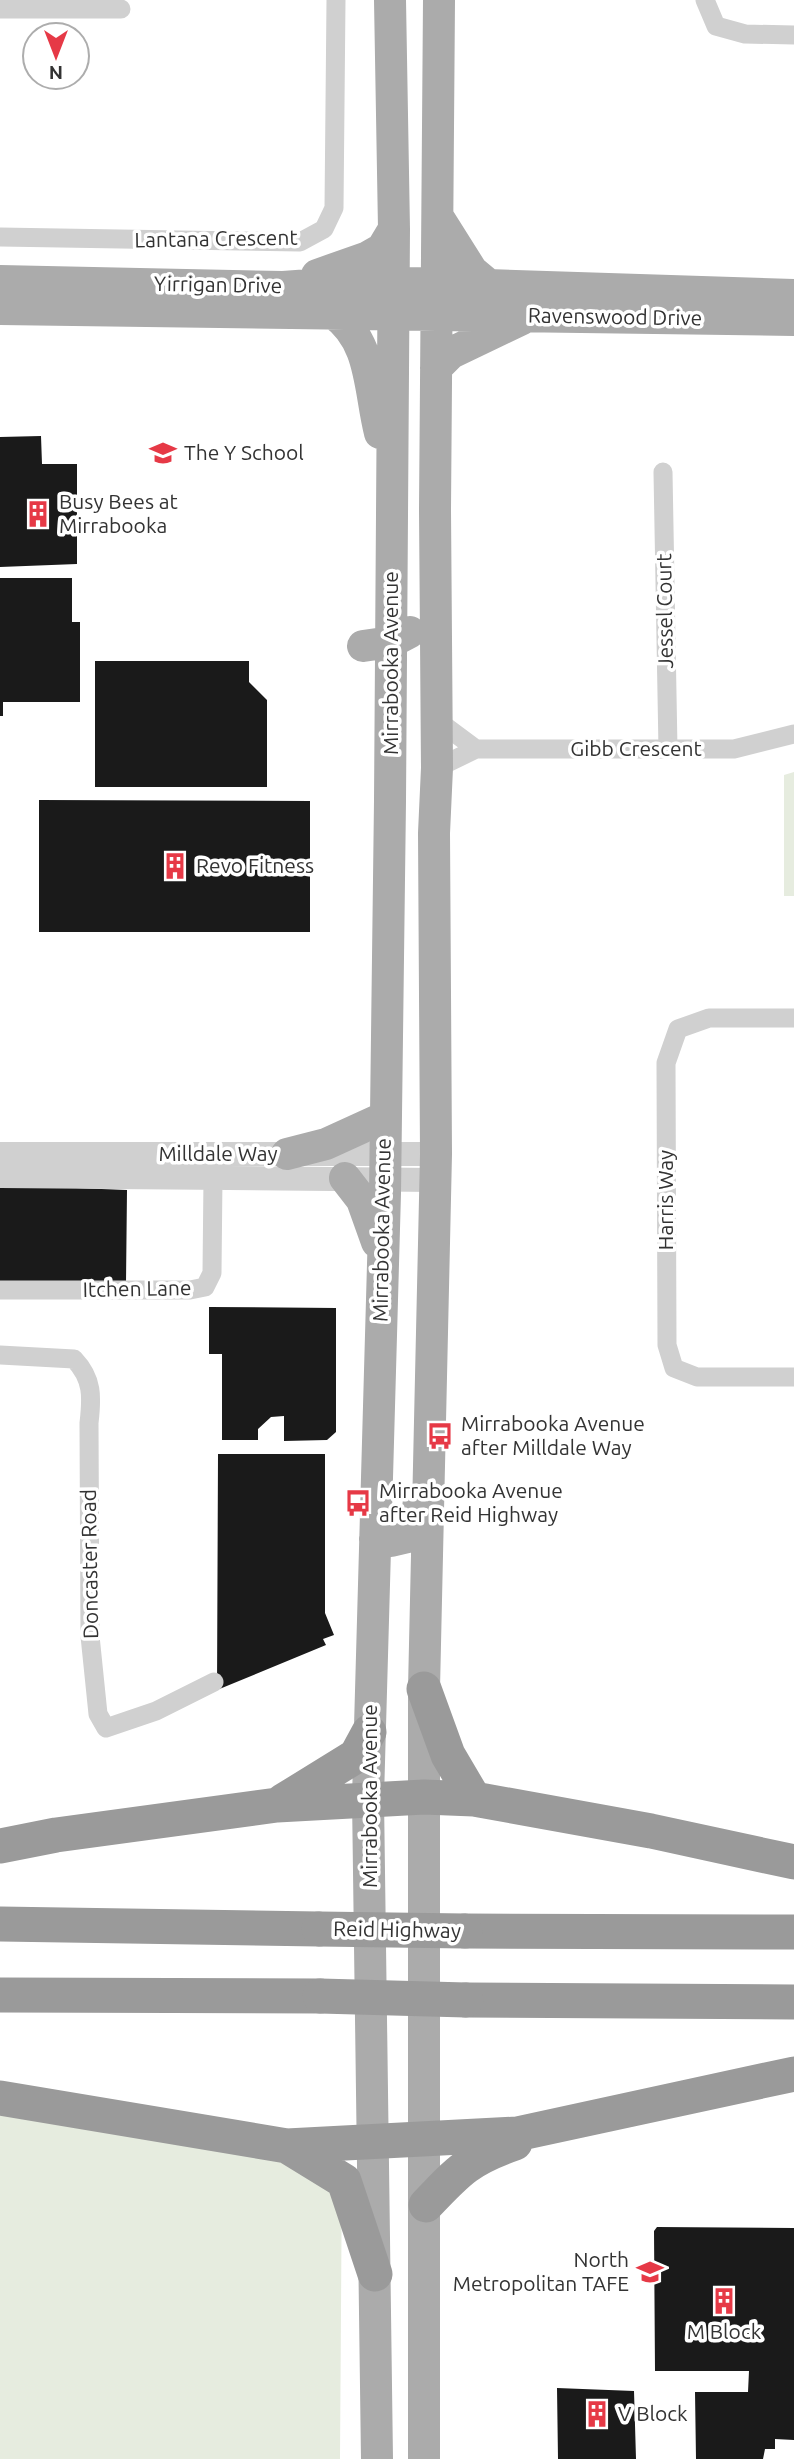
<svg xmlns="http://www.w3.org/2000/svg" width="794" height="2459" font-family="Ubuntu,sans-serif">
<rect width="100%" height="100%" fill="#fff"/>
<!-- green -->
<path fill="#e6ecdf" d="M794,772v124h-10v-121z
M0,2105l342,57 -2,297h-340z"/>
<!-- building -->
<path fill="#1a1a1a" d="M41,436l1,28h35v100l-77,3v-130z
M0,578h72v44h8v80h-77v14h-3z
M95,661h154v21l18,18v87h-172z
M39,800l271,1v131h-271z
M0,1185l127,5 -1,93 -126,-1z
M209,1307l127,1v124l-9,8 -43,1v-25l-13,1 -13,12v11h-36v-86h-13z
M218,1454h107v159l9,22 -11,4 3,6 -109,45z
M657,2227l137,1v212l-19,-1v10h-10l-2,10h-67l-1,-67h53l1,-21h-94l-1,-140z
M557,2388l77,3 2,68h-78z"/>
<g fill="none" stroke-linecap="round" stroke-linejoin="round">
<!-- minor -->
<path stroke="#d0d0d0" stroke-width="19" d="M705,0l11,26 29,8 49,1
M0,9h121
M0,237l300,5 24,-13 10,-21 2,-208
M663,472l5,277
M437,720l39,29
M437,768l39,-19h258l60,-15
M794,1018h-85l-31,11 -12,34 1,282 7,23 23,9h97
M0,1290h190l15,-3 7,-14 1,-95
M0,1355l74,4c19,20 18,38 15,64l1,213 8,78 8,14 50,-17 58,-29"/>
<!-- tertiary -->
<path stroke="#d0d0d0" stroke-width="24" d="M0,1154h436
M0,1176l435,4"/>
<!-- primary -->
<path stroke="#ababab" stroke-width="32" d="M438,217l34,54 18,15
M317,275l51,-18 14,-8 12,-20
M0,281l283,6 68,-5 107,2 336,11
M0,309l794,11
M333,313c40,28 36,77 47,120
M436,368l15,-15 71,-34
M363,646l28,-4 19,-10
M287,1154l39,-10 57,-26
M345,1178l17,22 15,42
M375,1539l16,2 17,-4 9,-16 2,-22
M377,2459l-9,-661 17,-605 5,-392 4,-572 -4,-229
M424,2459v-770l12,-535 -2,-321 3,-65 -2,-258 4,-510"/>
<!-- motorway -->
<path stroke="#9a9a9a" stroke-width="35" d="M424,1689l24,66 26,44
M283,1801l73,-45 13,-24
M0,1846l56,-11 221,-30 147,-8 50,2 177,32 143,31
M0,1924l319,5
M465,1931l329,1
M0,1995l320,1
M466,2000l328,2
M0,2098l287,48 230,-12 277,-60
M287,2146l57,35 31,93
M426,2205c33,-35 43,-46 89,-62"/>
<!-- motorway-bridge -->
<path stroke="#9a9a9a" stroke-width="35" d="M319,1929l146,2
M320,1996l146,4"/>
</g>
<!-- icons -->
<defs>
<symbol id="school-bare" viewBox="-9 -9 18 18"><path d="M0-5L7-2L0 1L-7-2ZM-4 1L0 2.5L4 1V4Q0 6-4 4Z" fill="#e63946" stroke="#fff" stroke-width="2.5" paint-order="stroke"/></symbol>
<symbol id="building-bare" viewBox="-9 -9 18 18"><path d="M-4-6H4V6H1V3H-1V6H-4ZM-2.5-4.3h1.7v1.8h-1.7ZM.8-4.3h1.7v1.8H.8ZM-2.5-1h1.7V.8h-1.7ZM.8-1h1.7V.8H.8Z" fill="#e63946" stroke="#fff" stroke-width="2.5" paint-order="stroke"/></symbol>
<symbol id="bus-bare" viewBox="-9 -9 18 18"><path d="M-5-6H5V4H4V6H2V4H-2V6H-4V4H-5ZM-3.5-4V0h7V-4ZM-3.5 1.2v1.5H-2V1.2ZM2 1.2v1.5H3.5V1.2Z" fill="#e63946" stroke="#fff" stroke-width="2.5" paint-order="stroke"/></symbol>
<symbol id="university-bare" viewBox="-9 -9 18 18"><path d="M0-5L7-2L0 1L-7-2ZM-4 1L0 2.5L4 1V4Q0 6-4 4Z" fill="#e63946" stroke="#fff" stroke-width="2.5" paint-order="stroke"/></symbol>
</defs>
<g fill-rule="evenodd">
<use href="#school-bare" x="144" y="434" width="38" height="38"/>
<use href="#building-bare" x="19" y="495" width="38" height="38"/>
<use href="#building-bare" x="156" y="847" width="38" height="38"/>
<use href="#bus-bare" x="421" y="1417" width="38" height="38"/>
<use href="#bus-bare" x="339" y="1484" width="38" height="38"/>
<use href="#university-bare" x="631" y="2253" width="38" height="38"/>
<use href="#building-bare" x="705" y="2282" width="38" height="38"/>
<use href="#building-bare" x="578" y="2395" width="38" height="38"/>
</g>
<g text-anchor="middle" stroke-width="7" stroke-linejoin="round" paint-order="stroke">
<!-- street labels -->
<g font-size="21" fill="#333" stroke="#fff">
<text transform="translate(216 239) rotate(-1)" y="7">Lantana Crescent</text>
<text transform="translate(218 285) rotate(1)" y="7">Yirrigan Drive</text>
<text transform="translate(615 317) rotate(1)" y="7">Ravenswood Drive</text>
<text transform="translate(665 611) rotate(-91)" y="7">Jessel Court</text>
<text transform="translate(391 663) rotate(-90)" y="7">Mirrabooka Avenue</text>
<text x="636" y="756">Gibb Crescent</text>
<text x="218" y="1161">Milldale Way</text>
<text transform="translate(666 1200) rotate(-90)" y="7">Harris Way</text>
<text transform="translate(382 1230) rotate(-89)" y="7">Mirrabooka Avenue</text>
<text transform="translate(137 1289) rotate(-1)" y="7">Itchen Lane</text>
<text transform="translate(90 1564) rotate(-91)" y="7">Doncaster Road</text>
<text transform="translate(370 1796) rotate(-90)" y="7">Mirrabooka Avenue</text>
<text transform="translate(397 1930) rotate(1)" y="7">Reid Highway</text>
</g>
<!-- poi labels -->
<g font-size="21" fill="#333" stroke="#fff" text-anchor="start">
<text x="184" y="460">The Y School</text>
<text x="59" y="509">Busy Bees at<tspan x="59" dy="24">Mirrabooka</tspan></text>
<text x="196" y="873">Revo Fitness</text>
<text x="461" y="1431">Mirrabooka Avenue<tspan x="461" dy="24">after Milldale Way</tspan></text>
<text x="379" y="1498">Mirrabooka Avenue<tspan x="379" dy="24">after Reid Highway</tspan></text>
<text x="629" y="2267" text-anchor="end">North<tspan x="629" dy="24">Metropolitan TAFE</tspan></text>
<text x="724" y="2339" text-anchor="middle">M Block</text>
<text x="618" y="2421">V Block</text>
</g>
</g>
<!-- north arrow -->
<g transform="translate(56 56) rotate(180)"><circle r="33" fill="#ffffff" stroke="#adadad" stroke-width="2"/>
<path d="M0-5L12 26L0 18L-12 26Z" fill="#e63946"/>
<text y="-10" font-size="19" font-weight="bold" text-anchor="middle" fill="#333333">N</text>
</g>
</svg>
